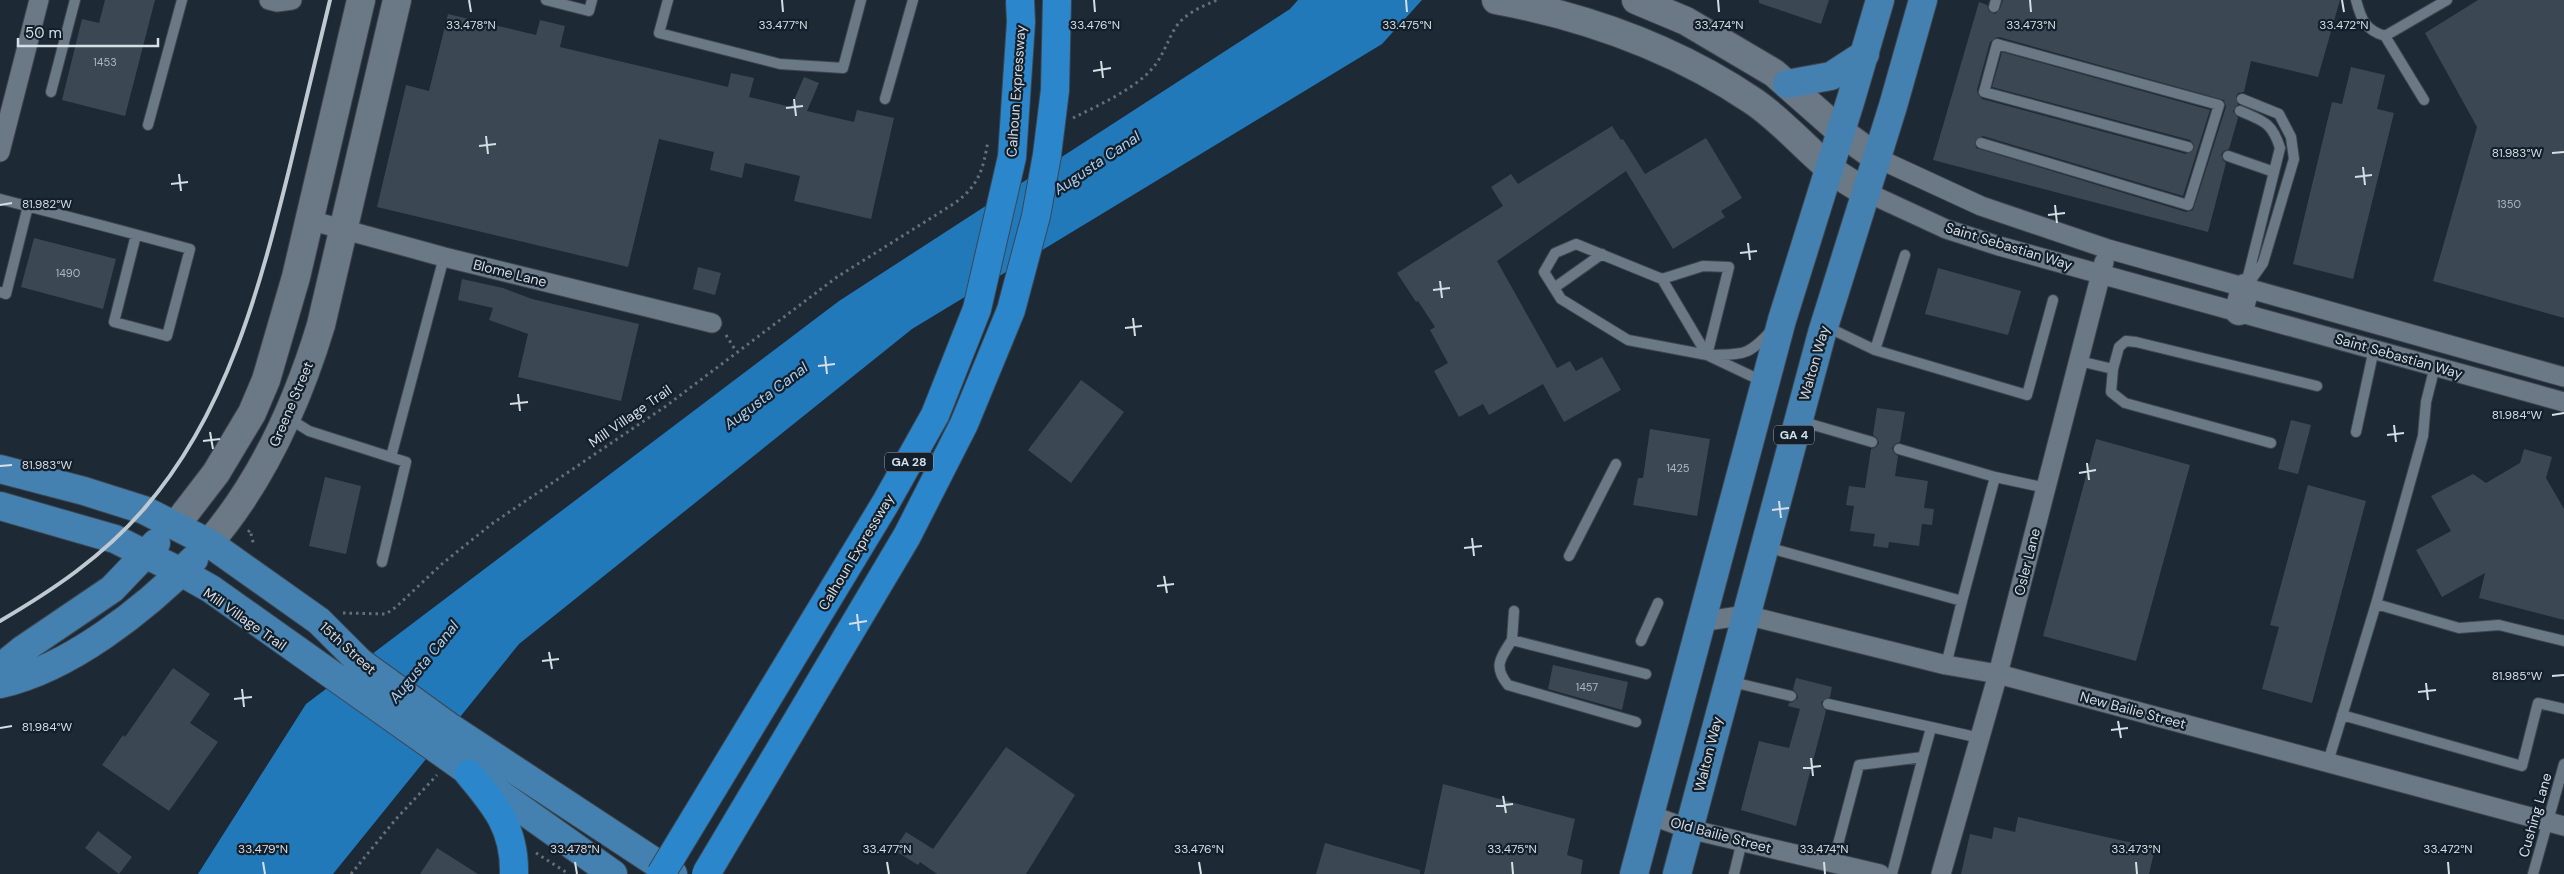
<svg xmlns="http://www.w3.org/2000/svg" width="2564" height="874" font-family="'DM Sans',sans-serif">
<rect width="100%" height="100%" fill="#1d2934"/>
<!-- water -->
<path fill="#2279ba" d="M1298,0h124l-40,44 -470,285 -393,315 -186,230h-135l108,-170 533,-403 451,-292z"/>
<!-- building -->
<path fill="#3b4854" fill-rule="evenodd" d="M105,0h50l-30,116 -63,-16 20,-81 17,4z
M1759,0h70l-8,24 -62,-21z
M2003,0h337l-22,77 -67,-16 -7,31 -6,1 -2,4 2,8 -5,6 5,7 -9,31 -5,2 -3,3 2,6 3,3 -18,69 -275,-72 46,-158 8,3 2,6 6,3 5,-5zM1999,37l225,63 2,7 -33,103 -7,2 -210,-64 -1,-7 8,-5 200,60 27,-86 -208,-58 -10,35 198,53 4,5v4l-8,5 -204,-55 -4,-5 -1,-4 13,-48 5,-4z
M2478,0h86v318l-131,-37 44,-154 -52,-94z
M448,14l88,21 4,-15 25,6 -5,21 168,40 3,-14 23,5 -5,19 42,10 13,-30 15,6 -12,28 47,11 3,-12 37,8 -23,101 -77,-18 6,-25 -55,-13 -3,15 -32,-8 4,-18 -55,-13 -31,128 -251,-60 29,-122 23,6z
M2351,67l34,8 -8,34 17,4 -41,166 -60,-15 39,-162 10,2z
M1612,126l9,14 2,-1 22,35 61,-36 36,60 -21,13 4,6 -52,32 -47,-78 -129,90 60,107 13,-7 6,10 26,-14 19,33 -57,32 -21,-38 -54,31 -6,-11 -24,13 -25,-46 14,-8 -18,-33 5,-3 -17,-26 -2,1 -19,-29 106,-67 -12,-19 20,-13 7,10z
M34,238l82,21 -13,50 -82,-22z
M698,267l23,6 -6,22 -22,-6z
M1938,268l83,23 -13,44 -83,-21z
M462,279l41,9 29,11 107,25 -18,77 -103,-24 10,-43 -39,-14 4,-12 -35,-8z
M1081,380l43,32 -53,71 -43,-33z
M1877,408l28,4 -5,30 -5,2 -3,4 2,5 4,3 -3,20 33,5 -4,27 10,1 -2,16 -10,-1 -3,22 -30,-4 -1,6 -15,-2 2,-12 -25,-3 4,-25 -8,-1 3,-19 16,2 6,-39 5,-2 3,-4 -2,-5 -4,-3z
M2291,420l20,5 -13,49 -20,-5z
M1650,429l60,10 -13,77 -64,-11 5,-27h5z
M2096,439l94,26 -54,196 -93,-25z
M2524,449l28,8 -6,21 18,31v111l-85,-22 6,-25 -43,24 -26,-47 35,-19 -20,-35 42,-22 13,9 34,-20z
M325,477l36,9 -15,68 -37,-8z
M2308,485l58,16 -54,202 -50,-14 17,-62 -9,-2z
M1553,665l75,17 -6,28 -74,-21z
M173,668l37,26 -20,29 28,19 -49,69 -67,-46 21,-30 2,2z
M1796,678l36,9 -2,10 -9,5 1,4 4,5 -30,115 -55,-16 18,-69 30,7 11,-39 -12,-3 1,-3 4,-1 5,-4 -1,-4 -4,-5z
M1006,747l69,48 -49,79h-89l-17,-12 -2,3 -24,-15 12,-18 27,17z
M1443,784l132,35 -8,36 16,5 -2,14h-157z
M2018,817l137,31 -6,26h-188l9,-40 22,5 2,-12 21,5z
M98,831l34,26 -13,17 -34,-26z
M1325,843l95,27v4h-104z
M437,848l41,26h-58z"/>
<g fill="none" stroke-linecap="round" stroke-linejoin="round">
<defs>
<path id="lane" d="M546,0l43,11 3,-11
M668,0l-9,33 121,31 63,4 18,-68
M2356,0c5,19 9,30 29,36l39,64
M1994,7l2,-7
M2385,36l62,-36
M51,92l24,-92
M885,99l28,-99
M2242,99l37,15 12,23 3,22 -31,104 -17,24
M2240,111c23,10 32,11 40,37l-34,136
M148,125l34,-125
M1981,143l207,62 31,-100 -222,-61 -13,48 204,55
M2228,156l46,16
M0,199c63,16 127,33 190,50l-23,87 -53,-14 22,-87
M1662,279l41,-13 26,1 -22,88
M1554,288l48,-34
M0,292l6,2 22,-88
M1825,326l50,24 152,45 26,-95
M1875,350l30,-95
M1707,355l-45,-76 -86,-35 -21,9 -11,19 17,27 67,41 79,15 57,27
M1712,355c32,-1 36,1 59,-24
M2079,361l34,8 -2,23 14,11 146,40
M2435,366l-9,36 -3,34 -47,168 83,24 40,-3 65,16
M2113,369l6,-22 7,-6 10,1 181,44
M288,418l21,13 97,31 -24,100
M1800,421l72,21
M2356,432l18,-83
M1899,449l96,28
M391,457l53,-200
M1766,547l196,54 -16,64
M1569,556l47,-92
M1962,601l33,-124 51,11
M1512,640l2,-29
M1641,641l17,-38
M1728,681l63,15
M1828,704l152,34
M2342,715l180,51 16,-63 26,6
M1636,722l-128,-37c-15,-18 -8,-27 4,-45l134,34
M1923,757l8,-29
M2328,762l48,-158
M1833,863l26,-98 64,-8 -31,117
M1734,874l8,-33
M2533,874l31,-110"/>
<path id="street" d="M269,0l8,2 15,-2
M0,152l39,-152
M1877,158l104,48 127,43 456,128
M1866,192l80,37 53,17 565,156
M309,220l135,37 268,66
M1700,622l46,-7 200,50 52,9 566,152
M1650,815l39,14 191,45
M1941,874l57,-200 106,-412"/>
<path id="secondary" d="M1496,0c91,17 180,49 257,101 27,18 50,45 75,66 11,10 25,17 38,25
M1636,0l50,21 88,52 67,59 36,26
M2239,311l6,-23
M176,525l40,-52 36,-60 14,-33 30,-103 65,-277
M209,543c54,-63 88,-139 112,-218l76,-325"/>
<path id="primary" d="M1787,84l44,-8 34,-22
M0,469l84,22 60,19 65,33 110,78 41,41 91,66 222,146
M0,506l115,33 66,33 30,17 402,285
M0,668l22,-18 90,-61 44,-46
M0,684c69,-15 145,-75 194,-125
M1634,874l148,-554 69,-221 29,-99
M1677,874l145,-541 71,-227 30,-106"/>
<path id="highway" d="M469,774c27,32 46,55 45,100"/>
</defs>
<!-- lane casing -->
<use href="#lane" stroke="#3c4650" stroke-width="12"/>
<!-- street casing -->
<use href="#street" stroke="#3c4650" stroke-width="21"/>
<!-- secondary casing -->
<use href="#secondary" stroke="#3c4650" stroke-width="30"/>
<!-- primary casing -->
<use href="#primary" stroke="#3c4650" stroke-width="30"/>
<!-- highway casing -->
<use href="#highway" stroke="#3c4650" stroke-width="30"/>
<!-- path -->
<path stroke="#66707a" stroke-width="3" stroke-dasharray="2.5 4" stroke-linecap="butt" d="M1073,118c24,-12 53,-25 73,-43 16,-15 18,-27 28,-45 9,-16 27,-23 43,-30
M726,335l10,16
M248,532l2,-2 4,16
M343,613l43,1 10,-7 47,-44 50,-40 173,-117 171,-129 118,-74c24,-18 28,-33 33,-62
M536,853l33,21
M351,874l45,-55 41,-44"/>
<!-- lane -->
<use href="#lane" stroke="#6b7987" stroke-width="10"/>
<!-- street -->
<use href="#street" stroke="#6b7987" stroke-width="19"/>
<!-- secondary -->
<use href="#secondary" stroke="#6b7987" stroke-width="28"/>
<!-- primary -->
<use href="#primary" stroke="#4581b0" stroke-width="28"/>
<!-- highway -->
<use href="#highway" stroke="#2c86cc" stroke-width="28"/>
<!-- rail -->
<path stroke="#c0c9d1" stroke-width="4" d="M0,621c53,-31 102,-64 143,-111 84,-96 117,-223 147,-344 13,-56 27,-111 40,-166"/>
<defs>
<path id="highway-bridge" d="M661,874l224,-370 50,-89 42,-106 35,-152 9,-135 -1,-22
M706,874l201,-338 57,-112 47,-114 25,-94 11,-61 8,-65 2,-90"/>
</defs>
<!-- highway-bridge casing -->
<use href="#highway-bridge" stroke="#3c4650" stroke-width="30" stroke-linecap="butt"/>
<!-- highway-bridge -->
<use href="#highway-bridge" stroke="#2c86cc" stroke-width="28"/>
</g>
<!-- ticks -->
<path fill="none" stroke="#d6dee6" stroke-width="2" d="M469,0l2,12M782,0l1,12M1094,0l1,12M1406,0l1,12M1718,0l1,12M2030,0l1,12M2342,0l2,12M1101,61l2,17M1093,71l18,-3M794,99l2,17M786,108l17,-2M486,136l2,18M479,146l17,-2M2552,153l12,-1M2363,167l2,18M179,174l2,17M2355,177l17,-2M171,184l17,-2M0,205l12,-2M2055,205l2,18M2048,215l17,-2M1748,243l2,17M1740,253l17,-2M1440,281l2,17M1433,290l17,-2M1133,318l2,18M1125,328l17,-2M825,356l2,18M818,366l17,-2M518,394l2,17M510,404l18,-2M2552,415l12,-2M2394,425l2,17M210,432l3,17M2387,435l17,-2M203,441l17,-2M2087,463l2,17M0,466l12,-1M2079,473l17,-3M1779,501l2,17M1772,510l17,-2M1472,538l2,18M1464,548l18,-2M1164,576l3,17M1157,586l17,-2M857,614l2,17M849,624l18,-3M549,652l3,17M542,661l17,-2M2552,676l12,-1M2426,683l2,17M242,689l2,18M2418,692l18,-2M234,699l18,-2M2118,721l3,17M0,728l12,-2M2111,730l17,-2M1811,758l2,18M1803,768l18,-2M1503,796l3,17M1496,806l17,-2M263,862l2,12M575,862l2,12M887,862l2,12M1199,862l2,12M1512,862l1,12M1824,862l1,12M2136,862l1,12M2448,862l1,12"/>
<g text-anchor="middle" stroke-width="4.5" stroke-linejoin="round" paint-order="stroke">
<!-- number labels -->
<g font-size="11" fill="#afb8c2">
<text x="105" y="66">1453</text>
<text x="2509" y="208">1350</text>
<text x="68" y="277">1490</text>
<text x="1678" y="472">1425</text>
<text x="1587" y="691">1457</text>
</g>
<!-- shield labels -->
<g fill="#131f2a" stroke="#9ca5ae" stroke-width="1">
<rect x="1774" y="425.5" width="40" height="19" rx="4"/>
<rect x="885" y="452.5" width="48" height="19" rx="4"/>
</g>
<g font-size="12" font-weight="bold" fill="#d6dee6">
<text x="1794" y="439">GA 4</text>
<text x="909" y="466">GA 28</text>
</g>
<!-- street labels -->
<g font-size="14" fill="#d6dee6" stroke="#131f2a">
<text transform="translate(1016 91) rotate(-86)" y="5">Calhoun Expressway</text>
<text transform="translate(2009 246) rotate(17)" y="5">Saint Sebastian Way</text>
<text transform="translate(510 273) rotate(14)" y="5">Blome Lane</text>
<text transform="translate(2399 356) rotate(16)" y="5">Saint Sebastian Way</text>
<text transform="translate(1814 363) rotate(-74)" y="5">Walton Way</text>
<text transform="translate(291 404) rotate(-67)" y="5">Greene Street</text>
<text transform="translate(630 416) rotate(-35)" y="5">Mill Village Trail</text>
<text transform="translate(856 552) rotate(-59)" y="5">Calhoun Expressway</text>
<text transform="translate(2027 562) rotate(-76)" y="5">Osler Lane</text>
<text transform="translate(245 619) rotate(35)" y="5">Mill Village Trail</text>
<text transform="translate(348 648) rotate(42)" y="5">15th Street</text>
<text transform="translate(2133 710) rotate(15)" y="5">New Bailie Street</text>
<text transform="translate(1708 754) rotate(-76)" y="5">Walton Way</text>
<text transform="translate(2535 815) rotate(-74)" y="5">Cushing Lane</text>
<text transform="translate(1721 835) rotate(15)" y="5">Old Bailie Street</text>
</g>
<!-- water labels -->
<g font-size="15" font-style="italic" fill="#a8cef1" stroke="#131f2a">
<text transform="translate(1097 163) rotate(-34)" y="5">Augusta Canal</text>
<text transform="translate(766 396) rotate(-37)" y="5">Augusta Canal</text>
<text transform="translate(424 662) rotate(-51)" y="5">Augusta Canal</text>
</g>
</g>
<g font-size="12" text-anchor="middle" fill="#d6dee6" stroke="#131f2a" stroke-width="4.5" stroke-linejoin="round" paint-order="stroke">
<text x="471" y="29">33.478°N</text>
<text x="783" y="29">33.477°N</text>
<text x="1095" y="29">33.476°N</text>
<text x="1407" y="29">33.475°N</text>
<text x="1719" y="29">33.474°N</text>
<text x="2031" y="29">33.473°N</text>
<text x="2344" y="29">33.472°N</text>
<text x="2517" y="157">81.983°W</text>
<text x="47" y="208">81.982°W</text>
<text x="2517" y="419">81.984°W</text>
<text x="47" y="469">81.983°W</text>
<text x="2517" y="680">81.985°W</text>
<text x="47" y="731">81.984°W</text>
<text x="263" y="853">33.479°N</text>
<text x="575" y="853">33.478°N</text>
<text x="887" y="853">33.477°N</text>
<text x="1199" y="853">33.476°N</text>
<text x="1512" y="853">33.475°N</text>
<text x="1824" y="853">33.474°N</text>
<text x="2136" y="853">33.473°N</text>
<text x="2448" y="853">33.472°N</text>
</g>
<!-- scale -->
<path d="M18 38v8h140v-8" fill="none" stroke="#d6dee6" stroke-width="2.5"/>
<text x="25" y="38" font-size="15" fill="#d6dee6" stroke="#131f2a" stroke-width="4" paint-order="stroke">50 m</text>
</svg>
